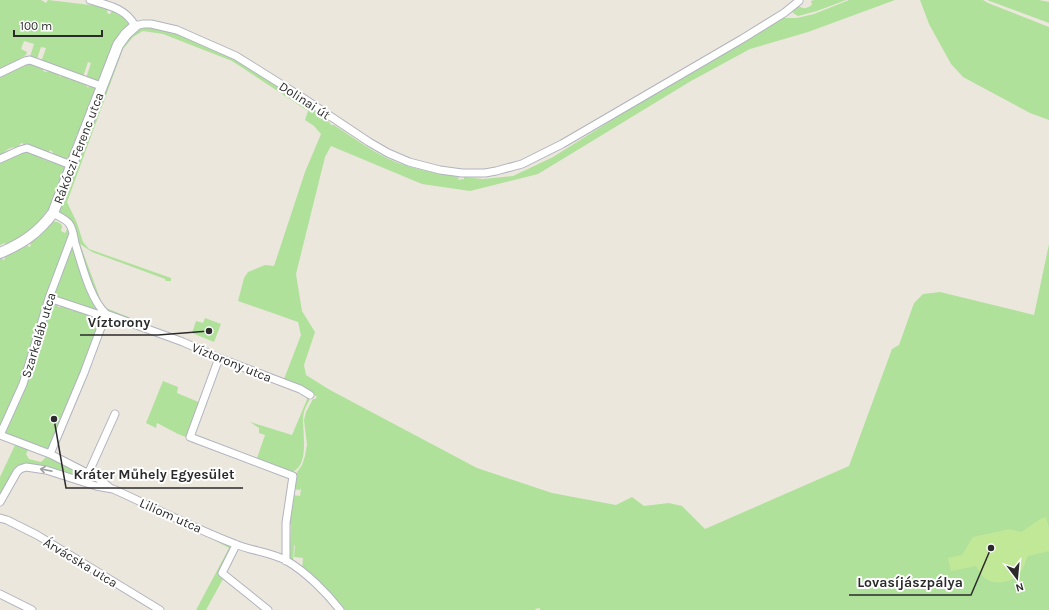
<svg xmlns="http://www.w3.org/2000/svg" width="1049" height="610" font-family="Karla,sans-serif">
<rect width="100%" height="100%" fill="#ece7dd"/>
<!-- green -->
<path fill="#afe19b" d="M0,0h41l5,3 2,-3 51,6 9,3 -1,4 3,1 2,-3 12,5 5,8 -30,57 -1,1 -12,-4 5,-15 -3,-1 -5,15 -40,-16 -1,-2 4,-11 -5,-1 -4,12 -7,-2 4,-13 -10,-3 -3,8 6,3 -1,3 -26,16z
M814,0h32l-29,11 -19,5 -5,-3 -1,-3 7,-4c5,4 8,2 13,-1l-1,-4z
M849,0h46l-87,32 -58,17 -59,32 -153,93 -68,17 -48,-7 -91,-38 -6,11 -29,117 6,37 13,21 -11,33 2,10 24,15 147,78 75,25 64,12 16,-8 12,9 25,-3 13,3 23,23 144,-63 43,-117 7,-4 15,-42 9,-9 17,-2 94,23 15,-71v366h-509v-2l-5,1 1,1h-191l-43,-41 1,-11 -9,-1 1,-12 -1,1 -1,18 -4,-3 2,-36 -3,-1 5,-29 7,1 1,-7 -2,1 -5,-1 3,-17 5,-7 3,-9 2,-11 -3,-25 2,-8 7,-13h2l2,-2 -11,-8 -22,-10 17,-44 -3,-13 -60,-21 6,-23 4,-6 17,-7 9,1 31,-94 16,-38 -7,-8 -9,-6 3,-9 -76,-50 -69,-27 -20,-3 -10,6 -10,12 -56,153 10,21 6,19 6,7 82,29v3h-5l-1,-2 -73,-27 -12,-8 21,57 5,7 42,17h-2l-38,-14 -9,-7 -22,-60 -3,-15 -16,-16 61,-166 18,-19 14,-2 21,5 61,26 50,32 1,3 30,18 13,9 4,6h3c20,13 41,29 64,38 19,7 40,10 60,14l1,2 -2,1 7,-1v-2l19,2 30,-3 40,-19 78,-49 85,-49 64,-41h17l17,-4z
M920,0h63l5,3 61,24v93l-19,-7 -67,-36 -12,-13 -22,-40z
M987,0h52l10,2v21z
M29,63l10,2 -1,2 4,2 1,-2v4l4,1 1,-2 10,3 2,4 2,-3 8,4 -1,1 3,1 1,-2 2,1v2l11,4 2,3 1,-2 3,1 1,-1 3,3 -16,47 -4,-1v2l3,1 -10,22h-2l-15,-5 1,-3 -3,-2 -2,4 -25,-8v-3l-3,1 -1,3 -4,2 -1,-2c-7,2 -9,4 -14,9v-80z
M28,151c6,2 10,4 15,8 5,3 12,3 17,6l2,-1 4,6 -17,41h-2l-4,5 2,2 -4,4 -2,-1 -4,4v3l-29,20 -1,-5 -5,2 1,6h-1v-90z
M52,221c5,1 9,1 10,6l-1,4 4,2 2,-4 2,6 -23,63 -2,10 -25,77 -19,46v-174l1,-1 2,4 2,-1 -1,-4 22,-11 3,3 2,-1 -2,-5z
M72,244l29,69 -48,-15z
M50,301l7,1 1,5h2l1,-3 9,3 -1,2 4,2 1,-2 29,7 -1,7 -53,128 -46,-19z
M205,318l16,6 -7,18 -22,-9 4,-12 7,2z
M163,381l15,6 -1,6 24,10 -15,34 -8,-3 -21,-11 -1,5 -10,-5z
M306,396l3,1v4c-2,3 -4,7 -5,11 -4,15 8,52 -12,60l-36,-11 9,-26 -6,-2v-5l-9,-6 42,13 14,-33 1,-3z
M10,440l19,8 -3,6 3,5 12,3 6,-6 55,28 -79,-18 -23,33v-22l15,-32 -6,-3z
M216,540l15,7 1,2 -9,16 -2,1 -3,9 3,3 2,-1 8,6 -1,2 -7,-6 -17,31h-10l33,-62 -13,-7z"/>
<!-- pitch -->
<path fill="#c1e897" d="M1046,517l3,11v23l-21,5c-2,4 -4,10 -6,14 -7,11 -22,16 -34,10 -5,-2 -9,-9 -12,-14l-25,5 -3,-13 14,-3 11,-18 37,-8 11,3 21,-14z"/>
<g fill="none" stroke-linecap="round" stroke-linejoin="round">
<defs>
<path id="street" d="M90,0c17,5 36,8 45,26l8,-2h8l26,6 59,26 64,40 69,46 19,11 21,9 31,8 22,3h23l11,-2 26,-7 40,-20 180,-105 42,-26 15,-12
M0,73l25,-12 5,-1 71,26
M0,159l20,-9 7,-2 44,17
M53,213c5,3 15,7 17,12 3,5 4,13 5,18 7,22 15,56 31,71l77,28 36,16 81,31 10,6
M49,298l48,16h9
M219,358l-29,79 103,39 -7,47v38
M0,435l23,-51 26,-86 24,-64
M0,435l50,19 49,25 10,8
M50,454l34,-81 22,-59
M88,474l27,-60
M0,502l17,-30 3,-3 6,-2 20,3 50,16 17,3c40,18 80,39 122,55 16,7 36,8 52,17 19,11 40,32 53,49
M0,518l7,2 30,15 123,75
M236,545l-14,28 46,37
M0,594l32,16"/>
<path id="secondary" d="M0,253c23,-10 38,-20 53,-40l65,-168 8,-11 9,-8"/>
</defs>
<!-- street casing -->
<use href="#street" stroke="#b1b3be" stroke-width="9"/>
<!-- secondary casing -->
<use href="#secondary" stroke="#b1b3be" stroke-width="12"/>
<!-- street -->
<use href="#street" stroke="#fff" stroke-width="7"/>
<!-- secondary -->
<use href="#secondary" stroke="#fff" stroke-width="10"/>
</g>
<!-- one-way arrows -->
<defs><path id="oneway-shaft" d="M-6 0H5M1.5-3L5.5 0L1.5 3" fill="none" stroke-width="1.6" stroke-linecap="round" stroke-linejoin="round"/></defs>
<use stroke="#a0a0a0" href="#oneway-shaft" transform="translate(46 470) rotate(-169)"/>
<g text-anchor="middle" stroke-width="4" stroke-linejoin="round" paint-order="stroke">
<!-- street labels -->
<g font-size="13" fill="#2b2b2b" stroke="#fff">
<text transform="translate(305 100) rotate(33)" y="5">Dolinai út</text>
<text transform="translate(78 148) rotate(-69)" y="5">Rákóczi Ferenc utca</text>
<text transform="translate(38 335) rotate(-73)" y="5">Szarkaláb utca</text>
<text transform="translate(232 362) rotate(22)" y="5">Víztorony utca</text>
<text transform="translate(171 515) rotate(24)" y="5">Liliom utca</text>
<text transform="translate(81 562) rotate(31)" y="5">Árvácska utca</text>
</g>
</g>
<!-- callouts -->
<path fill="none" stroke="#2b2b2b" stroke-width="1.5" d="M209 331L158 335H80M54 419L66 488H243M991 548L971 595H849"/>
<g fill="#2b2b2b" stroke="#fff" stroke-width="1.5">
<circle cx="209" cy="331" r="4"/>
<circle cx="54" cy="419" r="4"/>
<circle cx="991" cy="548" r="4"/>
</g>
<g font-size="14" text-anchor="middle" font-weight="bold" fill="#2b2b2b" stroke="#fff" stroke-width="4" stroke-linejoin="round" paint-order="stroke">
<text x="119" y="327">Víztorony</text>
<text x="154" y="479">Kráter Műhely Egyesület</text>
<text x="910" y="587">Lovasíjászpálya</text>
</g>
<!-- north arrow -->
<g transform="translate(1017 578) rotate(164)" stroke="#ffffff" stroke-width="3" paint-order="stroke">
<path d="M0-3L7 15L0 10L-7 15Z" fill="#2b2b2b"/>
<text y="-6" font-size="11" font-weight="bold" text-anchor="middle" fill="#2b2b2b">N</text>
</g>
<!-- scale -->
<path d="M14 30v6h88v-6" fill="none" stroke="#2b2b2b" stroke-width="2"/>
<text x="20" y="30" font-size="12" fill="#2b2b2b" stroke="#ffffff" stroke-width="3" paint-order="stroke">100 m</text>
</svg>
